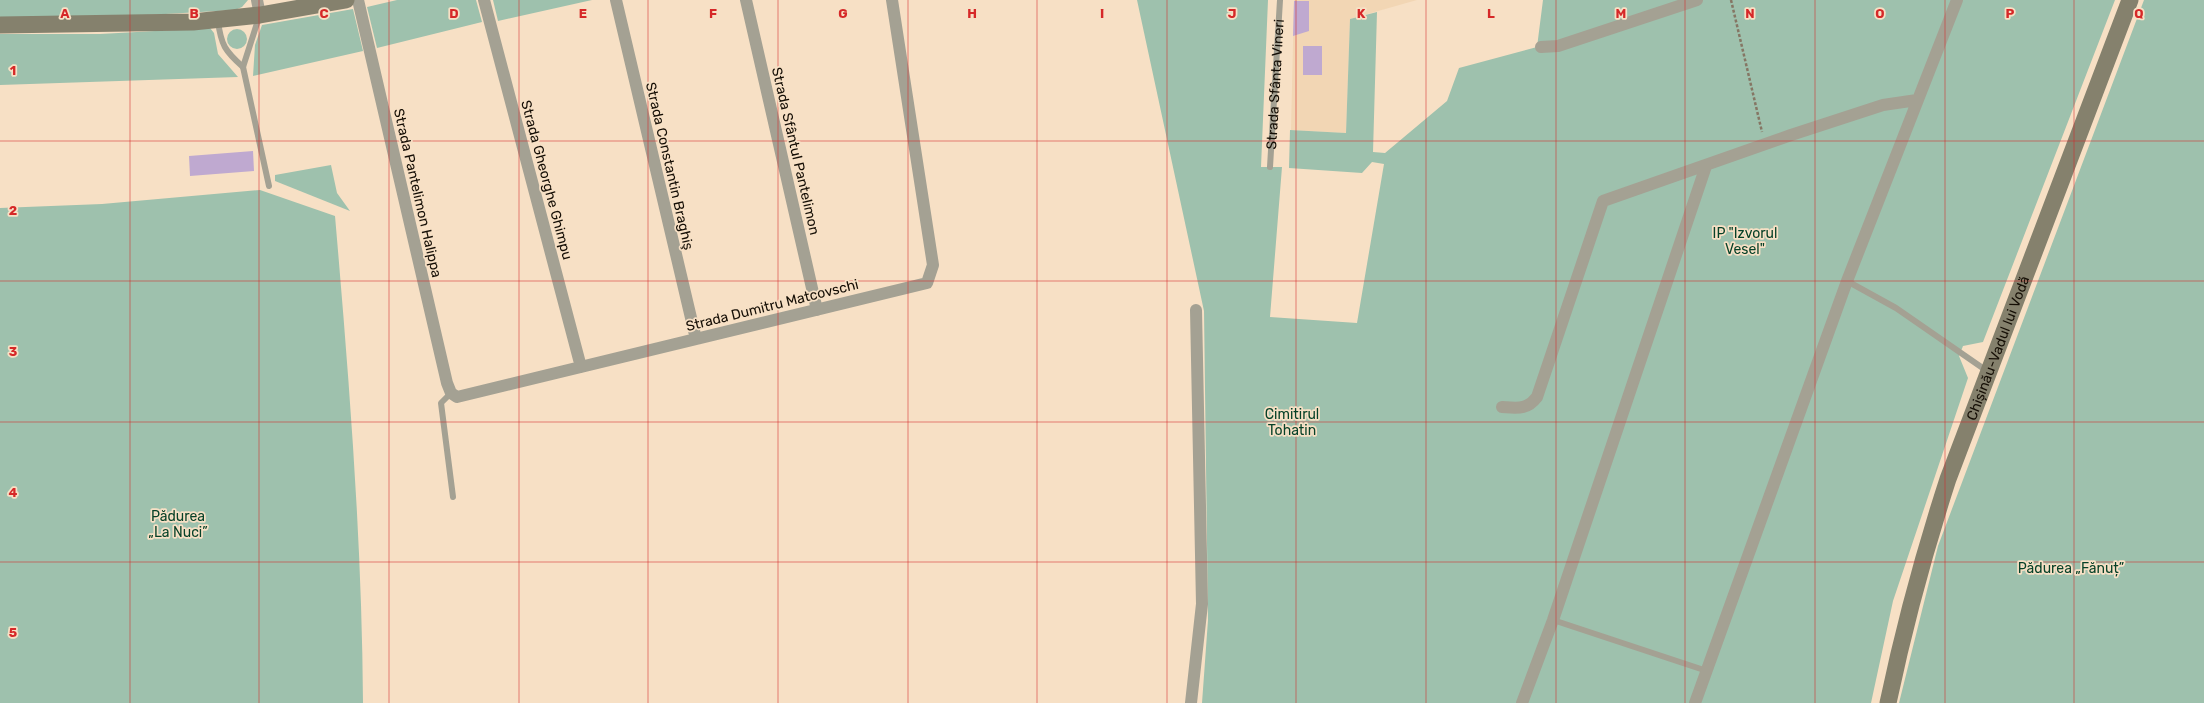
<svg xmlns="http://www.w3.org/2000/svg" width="2204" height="703" font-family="Rubik,sans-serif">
<rect width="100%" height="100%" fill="#f7e0c5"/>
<!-- built -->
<path fill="#f2d6b4" d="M1294,0h123l-67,19 -4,114 -55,-3z"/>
<!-- green -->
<path fill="#9ec1ad" d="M0,0h248l-6,7 -7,3 -104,6 -131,2z
M397,0h79l6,22 -105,26 -10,-41z
M493,0h99l-94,21z
M1137,0h131l-7,167h21l-12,150 87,6 27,-159 -12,-2 -10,11 -73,-5 1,-38 56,3 4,-114 27,-7 -4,140 12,1 62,-52 12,-33 78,-21 6,-47h572l-132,342 -20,4 -4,10 9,22 -75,223 -22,102h-669l6,-83 -4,-309z
M2144,0h60v703h-305l39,-157z
M353,9l10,42 -110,25 2,-31 7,-20z
M210,28l4,5 4,21 20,23 -238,8v-51h100z
M227 39a10 10 0 1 1 20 0a10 10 0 1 1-20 0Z
M331,165l6,28 13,18 -75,-30v-6z
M260,190l75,26c14,162 27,325 28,487h-363v-495l102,-4z"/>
<!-- building -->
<path fill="#bfa9d0" d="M1294,1h15v30l-16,5z
M1303,46h19v29h-19z
M253,151l1,20 -64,5 -1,-20z"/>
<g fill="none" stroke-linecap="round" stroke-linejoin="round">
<!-- path -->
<path stroke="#857664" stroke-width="2.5" stroke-dasharray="3 2" stroke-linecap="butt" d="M1731,0l31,132"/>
<!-- lane -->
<g stroke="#a4a193" stroke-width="6">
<path d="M259,17l-16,50 26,119"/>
<path d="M218,21c3,24 7,30 25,46"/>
<path id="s1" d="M1270,167l10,-167"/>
<path d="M1847,281l49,27 91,63"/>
<path d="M451,393l-10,10 12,94"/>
<path d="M1553,620l154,51"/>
</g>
<!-- street -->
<path stroke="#a4a193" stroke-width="12" d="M257,0l3,15
M358,0l89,383 4,10 6,4 470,-114 6,-18 -41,-265
M484,0l97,367
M616,0l80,339
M746,0l71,310
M1541,47l17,-1 139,-46
M1502,407c16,1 25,3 35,-10l66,-196 188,-66 92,-30 34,-5
M1191,703l11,-99 -6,-294
M1522,703l31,-83 153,-454
M1695,703l152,-422 110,-281"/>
<!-- secondary -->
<g stroke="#85816d" stroke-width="17">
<path d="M0,25l193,-3 67,-7 86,-15"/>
<path id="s2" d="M1888,703c16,-76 36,-150 60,-224l182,-479"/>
</g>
</g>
<!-- grid -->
<path fill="none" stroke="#d62828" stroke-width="1" stroke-opacity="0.55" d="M130,0v703M259,0v703M389,0v703M519,0v703M648,0v703M778,0v703M908,0v703M1037,0v703M1167,0v703M1296,0v703M1426,0v703M1556,0v703M1685,0v703M1815,0v703M1945,0v703M2074,0v703M0,141h2204M0,281h2204M0,422h2204M0,562h2204"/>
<g text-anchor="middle" stroke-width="3.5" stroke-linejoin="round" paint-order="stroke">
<!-- street labels -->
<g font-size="14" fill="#150e05" stroke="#f7e0c5">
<text dy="5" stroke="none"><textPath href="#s1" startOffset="83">Strada Sfânta Vineri</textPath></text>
<text transform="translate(796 151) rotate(77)" y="5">Strada Sfântul Pantelimon</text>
<text transform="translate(670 166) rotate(77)" y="5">Strada Constantin Braghiş</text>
<text transform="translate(547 180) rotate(75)" y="5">Strada Gheorghe Ghimpu</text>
<text transform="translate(418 193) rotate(77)" y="5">Strada Pantelimon Halippa</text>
<text transform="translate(772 305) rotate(-14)" y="5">Strada Dumitru Matcovschi</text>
<text dy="5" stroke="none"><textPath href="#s2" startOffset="372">Chișinău-Vadul lui Vodă</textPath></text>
</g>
<!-- park labels -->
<g font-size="14" fill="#064128" stroke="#f7e0c5">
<text x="1745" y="238">IP "Izvorul<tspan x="1745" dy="16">Vesel"</tspan></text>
<text x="1292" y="419">Cimitirul<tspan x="1292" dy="16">Tohatin</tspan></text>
<text x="178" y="521">Pădurea<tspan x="178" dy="16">„La Nuci”</tspan></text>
<text x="2071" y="573">Pădurea „Fănuț”</text>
</g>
</g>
<g font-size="13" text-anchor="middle" font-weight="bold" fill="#d62828" stroke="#f7e0c5" stroke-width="3.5" stroke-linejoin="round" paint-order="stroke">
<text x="65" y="18">A</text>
<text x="194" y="18">B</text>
<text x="324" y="18">C</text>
<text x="454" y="18">D</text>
<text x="583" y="18">E</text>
<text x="713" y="18">F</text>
<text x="843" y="18">G</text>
<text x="972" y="18">H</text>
<text x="1102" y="18">I</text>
<text x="1232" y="18">J</text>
<text x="1361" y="18">K</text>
<text x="1491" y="18">L</text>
<text x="1621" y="18">M</text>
<text x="1750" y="18">N</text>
<text x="1880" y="18">O</text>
<text x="2010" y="18">P</text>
<text x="2139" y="18">Q</text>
<text x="13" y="75">1</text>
<text x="13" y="215">2</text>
<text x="13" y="356">3</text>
<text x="13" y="497">4</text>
<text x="13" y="637">5</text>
</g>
</svg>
